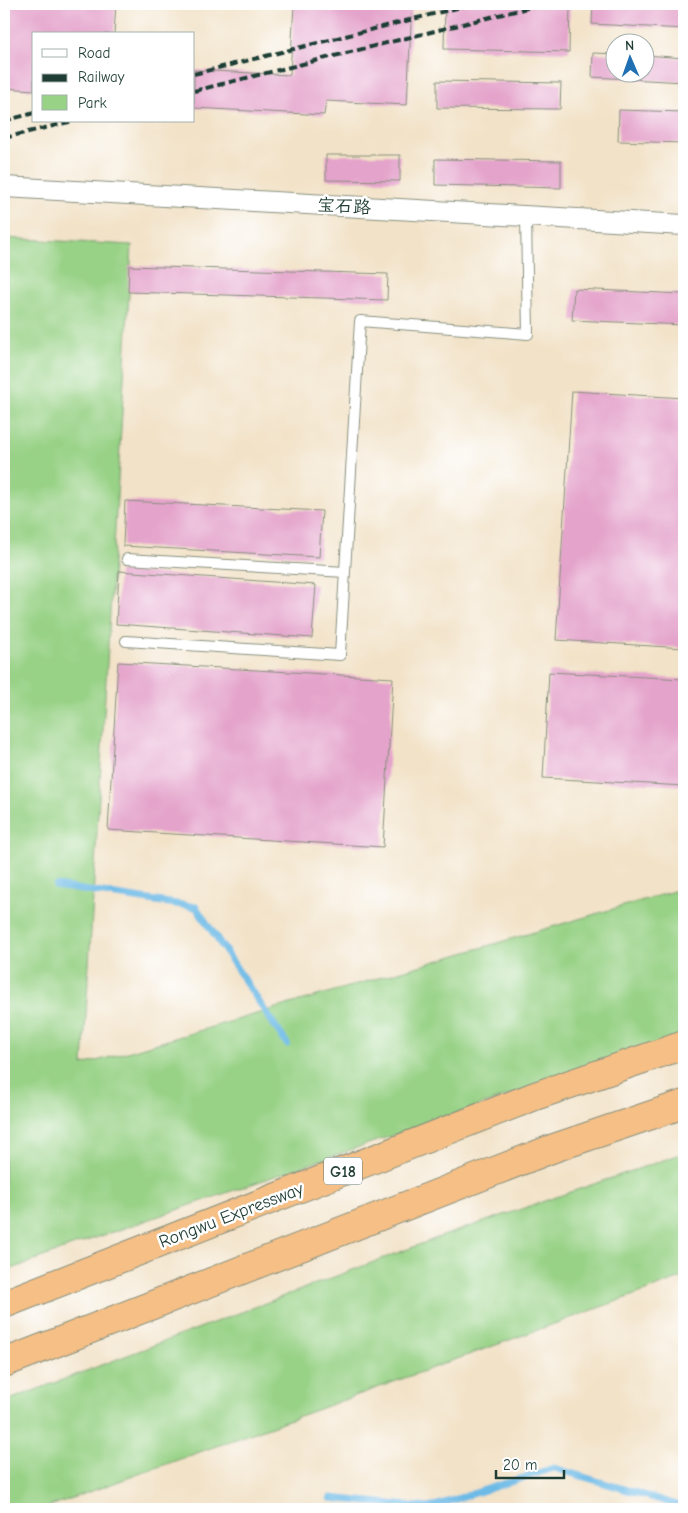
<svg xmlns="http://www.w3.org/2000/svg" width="688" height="1513" font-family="'Comic Neue','LXGW WenKai TC',sans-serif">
<rect width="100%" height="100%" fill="#fff"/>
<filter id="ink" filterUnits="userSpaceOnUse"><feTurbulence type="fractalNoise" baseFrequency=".02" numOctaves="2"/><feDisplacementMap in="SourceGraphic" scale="10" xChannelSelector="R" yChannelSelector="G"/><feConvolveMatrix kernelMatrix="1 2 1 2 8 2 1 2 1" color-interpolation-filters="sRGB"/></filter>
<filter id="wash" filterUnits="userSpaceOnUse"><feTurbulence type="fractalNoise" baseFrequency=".0096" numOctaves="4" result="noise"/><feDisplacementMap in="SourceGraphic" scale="20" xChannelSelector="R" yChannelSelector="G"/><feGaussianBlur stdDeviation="1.12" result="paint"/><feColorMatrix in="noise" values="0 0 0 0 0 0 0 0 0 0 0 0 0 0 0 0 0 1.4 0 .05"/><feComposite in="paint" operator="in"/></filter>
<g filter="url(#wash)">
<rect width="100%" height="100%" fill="#f2e2c7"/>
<!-- green -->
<path fill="#98d286" stroke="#5c885d" d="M4,238l128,7 -49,820 601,-177v147l-612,211 -68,26z
M684,1153v124l-642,232h-38v-107l433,-164z"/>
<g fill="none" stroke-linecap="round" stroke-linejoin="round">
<!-- stream -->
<path stroke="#6cbae6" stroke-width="7" d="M56,886l140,21 91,137
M331,1498l97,10 126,-40 130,39"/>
</g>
<g id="blocks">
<!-- building -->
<path fill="#e4a3cb" d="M4,4h112l-2,30h-80v56l-30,-2z
M294,4h118l-5,101 -81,-4 -2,14 -130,-7v-38l96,5z
M445,4h125l-1,48 -125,-3z
M593,4h91v25l-92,-5z
M593,53l23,1v18h30v-17l38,3v24l-92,-5z
M437,81l124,2 -1,26 -123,-1z
M619,110l65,2v31l-66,-2z
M326,155h74v26l-74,-1z
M435,159l126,2v27l-126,-3z
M129,266l259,8 -1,26 -259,-8z
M574,289l110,5v31l-112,-5z
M572,391l112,7v250l-128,-8z
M125,501l197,10 -3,46 -196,-11z
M119,571l197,14 -4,53 -196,-14z
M118,662l275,16 -10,169 -275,-17z
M549,672l135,7v107l-141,-8z"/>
</g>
</g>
<g filter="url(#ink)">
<use href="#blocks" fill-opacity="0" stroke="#88907e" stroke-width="1"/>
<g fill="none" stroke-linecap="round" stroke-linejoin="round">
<defs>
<path id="lane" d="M127,559l218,13
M126,641l214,14 20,-334 168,13 -2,-118"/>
<path id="street" d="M4,187l680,38"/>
<path id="highway" d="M4,1304l531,-208 149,-51
M4,1363l550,-215 130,-44"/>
</defs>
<!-- lane casing -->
<use href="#lane" stroke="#88907e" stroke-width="12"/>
<!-- street casing -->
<use href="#street" stroke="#88907e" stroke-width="22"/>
<!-- highway casing -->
<use href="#highway" stroke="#88907e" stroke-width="30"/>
<!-- lane -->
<use href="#lane" stroke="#fff" stroke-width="10"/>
<!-- street -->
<use href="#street" stroke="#fff" stroke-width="20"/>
<!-- highway -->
<use href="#highway" stroke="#f5bf86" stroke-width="28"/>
<!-- rail -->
<path stroke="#1f3d34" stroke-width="4" stroke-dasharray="8 4" stroke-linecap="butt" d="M194,74l279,-70
M194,91l349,-87
M4,121l30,-8
M4,138l69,-17"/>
</g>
</g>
<g text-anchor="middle" stroke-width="5" stroke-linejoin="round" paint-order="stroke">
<!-- shield labels -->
<rect fill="#fff" stroke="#627771" stroke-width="1" x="324" y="1157.5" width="38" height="27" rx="4"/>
<g font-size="16" font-weight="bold" fill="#1f3d34">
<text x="343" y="1177">G18</text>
</g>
<!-- street labels -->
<g font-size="18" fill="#1f3d34" stroke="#fff">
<text transform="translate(344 206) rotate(3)" y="6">宝石路</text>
<text transform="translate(231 1215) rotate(-21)" y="6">Rongwu Expressway</text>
</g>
</g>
<!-- margin -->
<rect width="688" height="1513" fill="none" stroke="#fff" stroke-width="20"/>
<!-- legend -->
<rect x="32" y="32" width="162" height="90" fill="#ffffff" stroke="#a5b1ae"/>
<rect x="42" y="49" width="25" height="8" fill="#ffffff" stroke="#a5b1ae"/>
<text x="78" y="58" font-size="15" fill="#1f3d34">Road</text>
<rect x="42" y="74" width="25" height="8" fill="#1f3d34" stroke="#a5b1ae"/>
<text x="78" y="82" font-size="15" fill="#1f3d34">Railway</text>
<rect x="42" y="95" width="25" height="15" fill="#98d286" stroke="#a5b1ae"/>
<text x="78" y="108" font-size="15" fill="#1f3d34">Park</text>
<!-- north arrow -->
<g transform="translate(630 58) rotate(358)"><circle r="24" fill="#ffffff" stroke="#a5b1ae"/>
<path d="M0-4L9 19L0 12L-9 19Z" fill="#1f6fb2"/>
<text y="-8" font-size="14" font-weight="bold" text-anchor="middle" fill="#1f3d34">N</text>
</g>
<!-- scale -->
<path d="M496 1470v8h68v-8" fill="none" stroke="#1f3d34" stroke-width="2.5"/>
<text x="503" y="1470" font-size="15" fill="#1f3d34" stroke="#ffffff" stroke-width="4" paint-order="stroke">20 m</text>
</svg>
